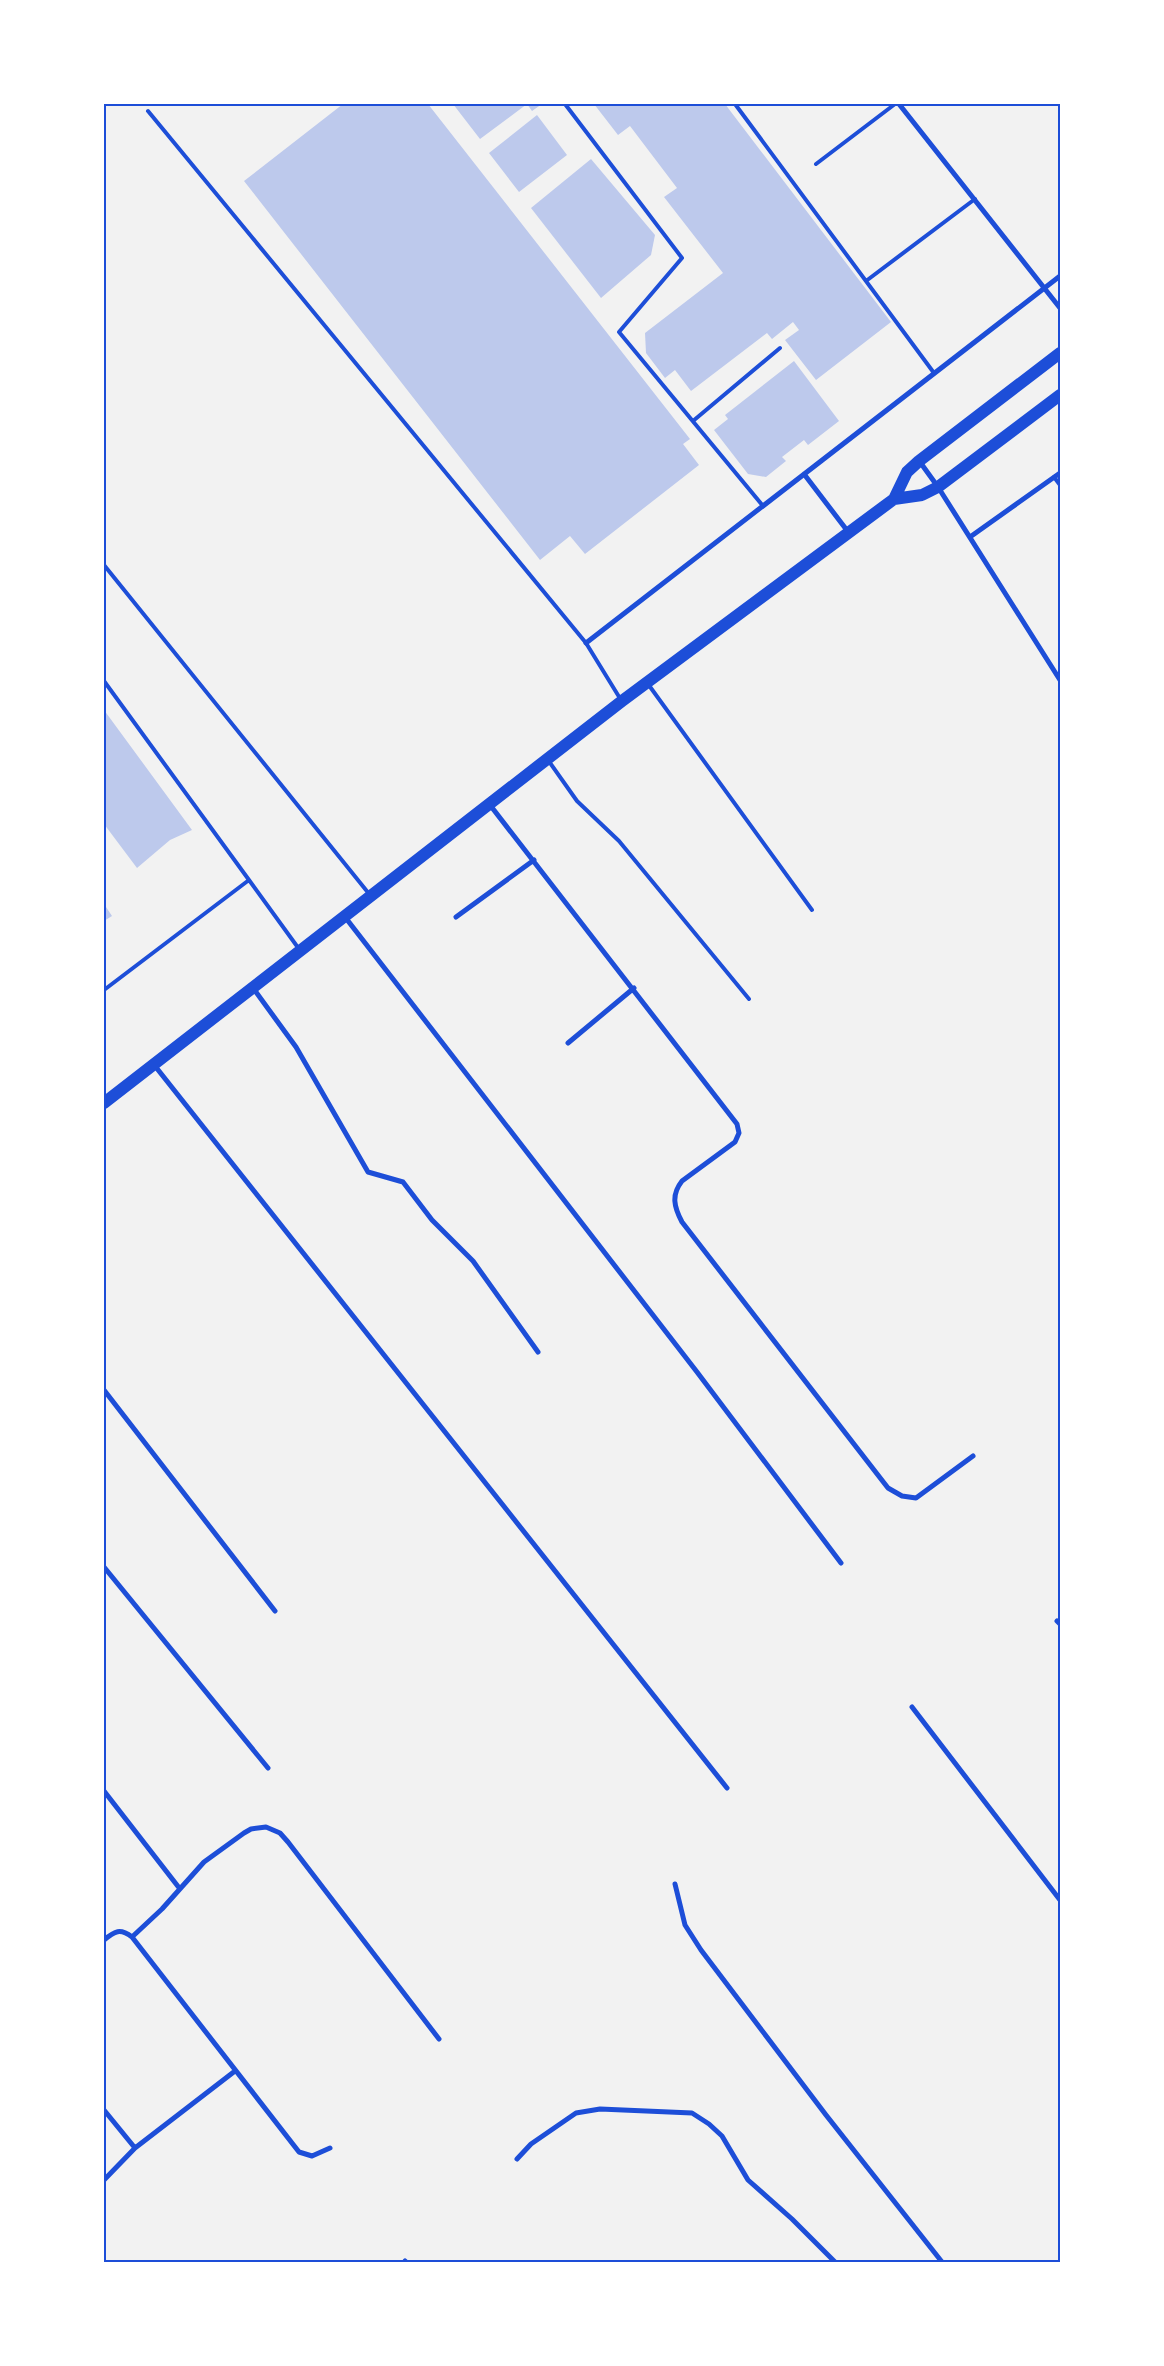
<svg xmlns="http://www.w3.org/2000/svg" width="1164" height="2366" font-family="Cabin,sans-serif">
<rect width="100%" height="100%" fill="#f2f2f2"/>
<!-- building -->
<path fill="#bdc9ec" d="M343,104h85l262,335 -7,5 16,21 -114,89 -15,-18 -30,24 -296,-379z
M453,104h74l-47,35z
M527,104h15l-10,7z
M594,104h131l166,218 -75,58 -31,-40 14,-10 -6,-8 -21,17 -5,-6 -76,58 -16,-21 -10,8 -19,-25 -1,-20 78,-60 -59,-76 13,-9 -47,-62 -12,9z
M537,115l30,40 -48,37 -30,-39z
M591,159l64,76 -4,20 -50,43 -70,-90z
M794,361l45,60 -31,24 -4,-5 -22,17 4,4 -20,16 -18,-3 -34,-44 14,-11 -3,-4z
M104,710l88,120 -22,10 -33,28 -33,-44z
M104,904l8,12 -8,5z"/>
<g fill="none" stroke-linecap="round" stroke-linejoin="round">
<!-- service -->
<path stroke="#1d4ed8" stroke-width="4" d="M565,104l117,154 -63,74 144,174
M735,104l199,269
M148,111l438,532 35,57
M816,164l79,-60
M866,281l109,-82
M693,421l87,-73
M1054,477l6,8
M104,565l266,330
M104,681l145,199 -145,110
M648,684l164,226
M548,760l29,41 42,40 130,158
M249,880l50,69"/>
<!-- minor -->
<path stroke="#1d4ed8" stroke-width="5" d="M899,104l161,204
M920,462l18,25 122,193
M804,474l45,59
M970,537l90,-64
M586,643l474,-367
M490,805l247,319 2,9 -4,9 -53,39c-11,14 -8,26 0,41l206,266 14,8 14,2 57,-42
M345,917l352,455 144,191
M456,917l78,-57
M253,988l43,59 72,125 35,10 29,38 41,41 65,91
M568,1043l66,-55
M155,1066l572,722
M104,1390l171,221
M104,1567l164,201
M1057,1621l3,3
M912,1707l148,193
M104,1791l76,98
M675,1884l10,41 16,25 125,165 116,147
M132,1937l30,-28 42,-47 40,-29 7,-4 15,-2 14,6 8,9 151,197
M104,1940c11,-9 16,-12 28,-3l167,215 13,4 18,-8
M104,2110l31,38
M517,2159l14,-15 45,-31 24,-4 92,4 17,11 13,12 26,44 44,39 43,43
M104,2180l31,-32 100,-77
M405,2261l1,1"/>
<!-- primary -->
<path stroke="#1d4ed8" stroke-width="12" d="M894,499l13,-27 12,-11 141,-108
M104,1103l518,-402 272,-202 28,-4 16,-8 122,-92"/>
</g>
<!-- border -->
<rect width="1164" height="2366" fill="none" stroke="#ffffff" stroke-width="210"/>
<rect x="105" y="105" width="954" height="2156" fill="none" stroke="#1d4ed8" stroke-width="2"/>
</svg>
